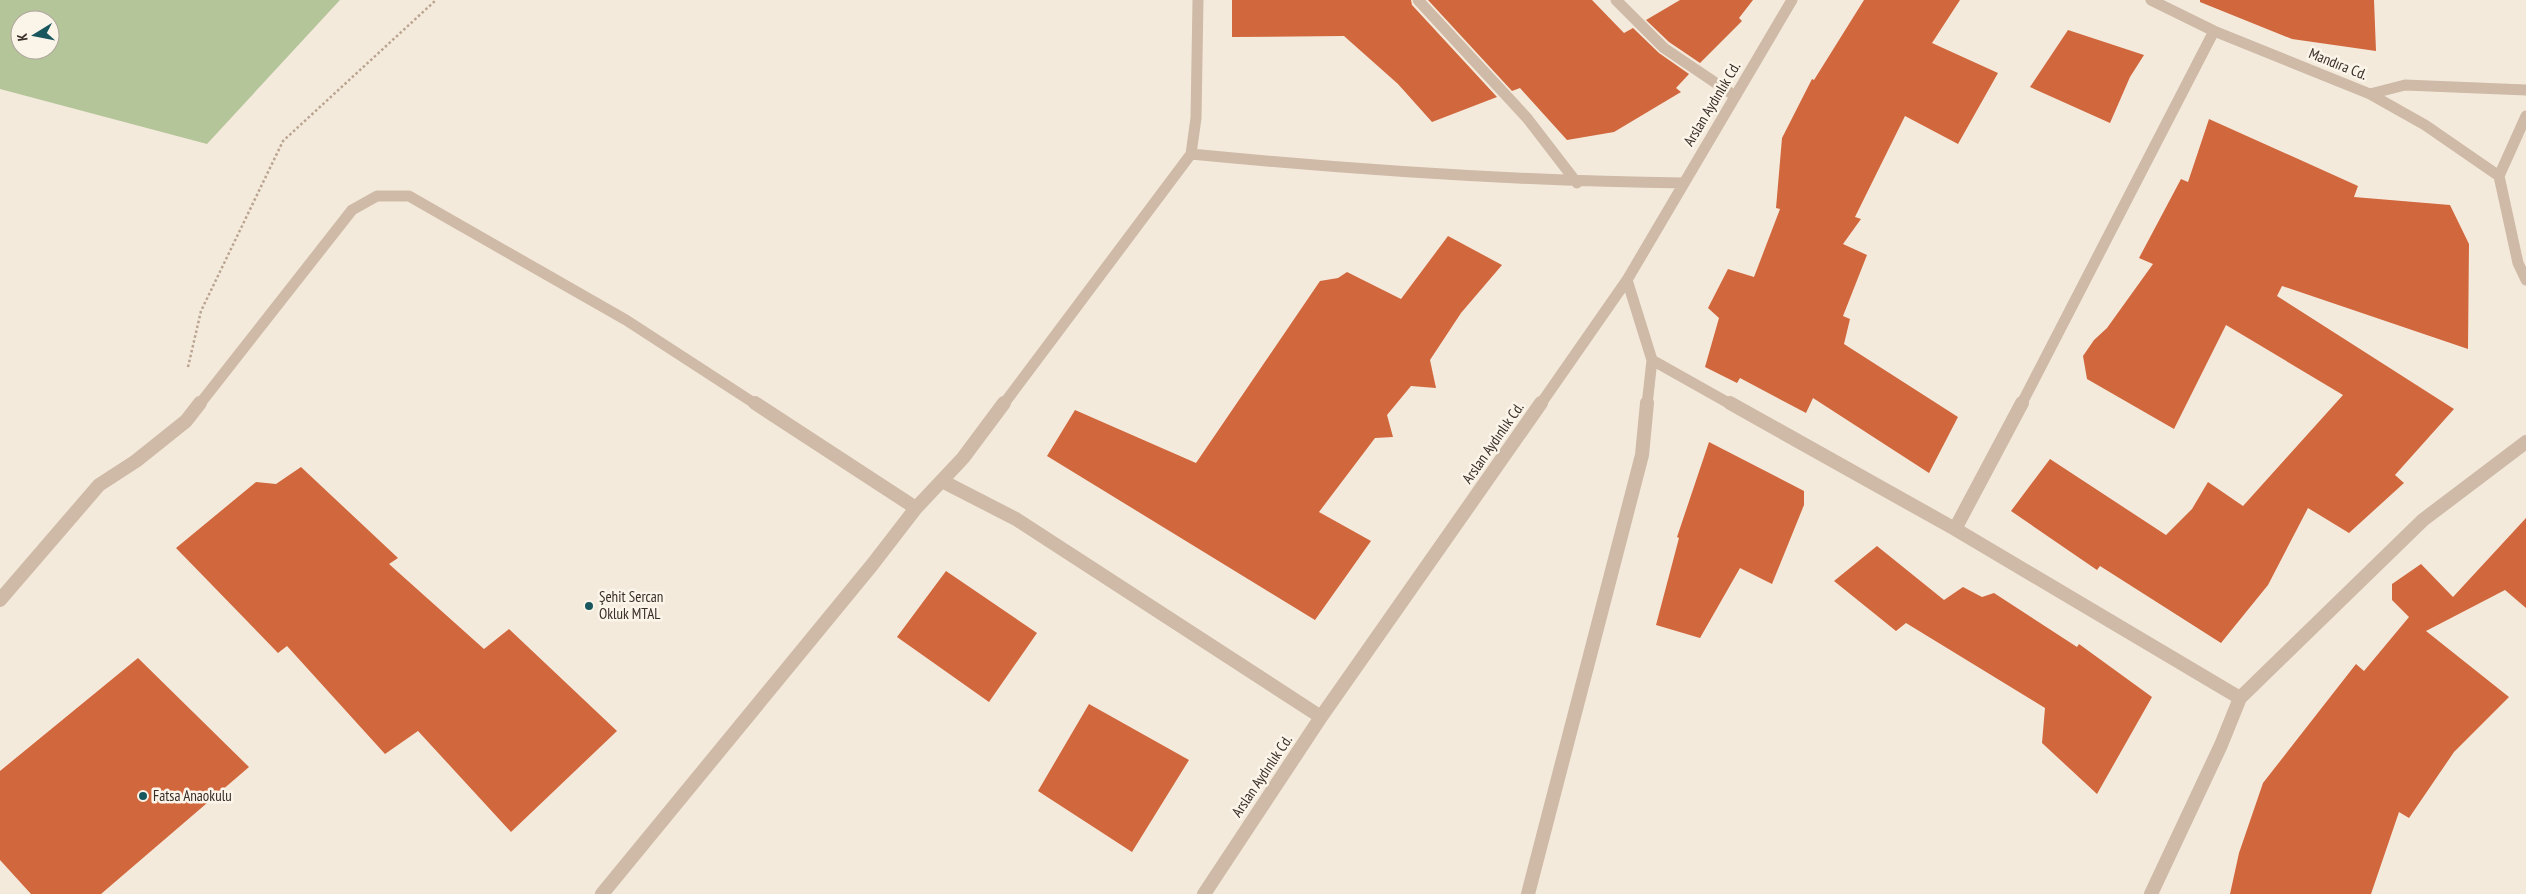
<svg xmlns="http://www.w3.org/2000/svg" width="2526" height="894" font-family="'PT Sans Narrow',sans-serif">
<rect width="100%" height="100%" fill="#f4eadc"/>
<!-- green -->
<path fill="#b5c59a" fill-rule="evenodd" d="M0,0h340l-133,144 -207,-55zM20,20h30v30h-30z"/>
<!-- building -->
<path fill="#d1673d" d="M1232,0h179l1,5 85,92 -65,25 -34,-38 -54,-48 -112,1z
M1428,0h164l32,33 9,-5 26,25 30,21 -13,14 5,4 -67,40 -47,8 -47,-52 -8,3z
M1680,0h73l-14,18 3,3 -42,42 -31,-21 -23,-22z
M1864,0h96l-28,43 66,30 -40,71 -53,-28 -50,101 6,2 -18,25 24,11 -24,61 7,3 -6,25 114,73 -29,56 -116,-75 -7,15 -66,-35 -3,5 -32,-16 14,-49 -11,-10 20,-39 26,8 26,-68 -4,-1 6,-70 30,-59 2,1z
M2200,0h174l2,51 -84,-12 -92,-37z
M2068,30l76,25 -14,22 -20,46 -80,-36z
M2209,119l149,67 -4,11 96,8 19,39 -1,105 -186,-63 -5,10 177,113 -59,66 9,8 -55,50 -41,-25 -40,77 -47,58 -121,-77 -3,4 -86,-59 39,-52 116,76 26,-26 16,-27 35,24 100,-111 -117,-70 -52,104 -87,-50 -4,-23 11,-16 13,-12 46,-64 -14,-6 42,-79 7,3z
M1448,236l54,29 -41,48 -31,47 6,28 -25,-2 -24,29 6,22 -18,1 -56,74 52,29 -56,79 -268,-164 28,-46 121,53 124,-182 18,-3 9,-6 54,27z
M1709,442l95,49v14l-32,79 -32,-16 -40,70 -44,-13 23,-87 -2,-1z
M301,467l97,91 -9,6 95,85 25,-20 108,102 -106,101 -93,-101 -33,23 -98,-108 -9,7 -102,-105 80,-66 20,2z
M2526,518v90l-21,-18 -79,41 83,66 -55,55 -45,66 -10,-6 -28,82h-141l9,-41 24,-70 93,-119 8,7 45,-54 -17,-17v-16l29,-20 32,33z
M1877,546l67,54 19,-13 19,10 12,-4 83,54 2,-3 73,53 -55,97 -55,-51 3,-35 -139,-85 -10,8 -62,-50z
M946,571l91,62 -48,69 -92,-65z
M138,658l111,109 -148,127h-70l-31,-34v-89z
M1089,704l100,56 -57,92 -94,-61z"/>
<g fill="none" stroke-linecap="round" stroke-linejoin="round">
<!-- path -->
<path stroke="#baa490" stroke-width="2.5" stroke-dasharray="2.5 2.5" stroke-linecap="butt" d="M188,367l13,-56 82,-170 153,-141"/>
<!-- minor-far1 -->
<path stroke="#cebaa6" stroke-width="11" d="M1418,0l109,118 50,65
M1616,0l48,48 71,48
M2151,0l63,31 156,63 35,-9 121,5
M2370,94l55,31 74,51
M2526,116l-27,60 19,87 8,17
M1191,154c164,16 328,27 493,29
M1627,280l25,80 -5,45
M1652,360l80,45
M199,405l153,-195 25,-14h32l217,124 131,85
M1003,405l188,-251 5,-36 2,-118
M1540,405l87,-125 165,-280
M2021,405l193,-374"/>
<!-- minor -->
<path stroke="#cebaa6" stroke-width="14" d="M755,403l161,105
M1730,403l225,126 285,169
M942,481l74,38 305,198
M1955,529l67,-126
M0,600l99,-115 37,-24 50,-40 14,-18
M602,894l270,-329 44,-57 47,-50 41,-55
M1204,894l117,-177 220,-314
M1528,894l114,-439 5,-52
M2151,894l70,-149 19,-47 183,-178 103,-78"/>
</g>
<!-- markers -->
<g fill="#19575f" stroke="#fbf4e9" stroke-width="2">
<circle cx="589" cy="606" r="5"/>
<circle cx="143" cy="796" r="5"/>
</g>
<g text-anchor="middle" stroke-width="5" stroke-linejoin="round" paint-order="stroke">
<!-- street labels -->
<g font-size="15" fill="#392e28" stroke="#fbf4e9">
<text transform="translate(2338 64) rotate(22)" y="5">Mandıra Cd.</text>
<text transform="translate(1712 104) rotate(-59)" y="5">Arslan Aydınlık Cd.</text>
<text transform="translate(1493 443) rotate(-55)" y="5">Arslan Aydınlık Cd.</text>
<text transform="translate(1262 776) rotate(-56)" y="5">Arslan Aydınlık Cd.</text>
</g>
<!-- poi labels -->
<g font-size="15" fill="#392e28" stroke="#fbf4e9" text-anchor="start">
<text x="599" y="602">Şehit Sercan<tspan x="599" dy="17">Okluk MTAL</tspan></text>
<text x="153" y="801">Fatsa Anaokulu</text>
</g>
</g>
<!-- north arrow -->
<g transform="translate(35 35) rotate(260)"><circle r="24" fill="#fbf4e9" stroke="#ada59c"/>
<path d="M0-4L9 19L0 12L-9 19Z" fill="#19575f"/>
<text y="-8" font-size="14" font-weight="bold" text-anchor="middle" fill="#392e28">K</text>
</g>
</svg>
